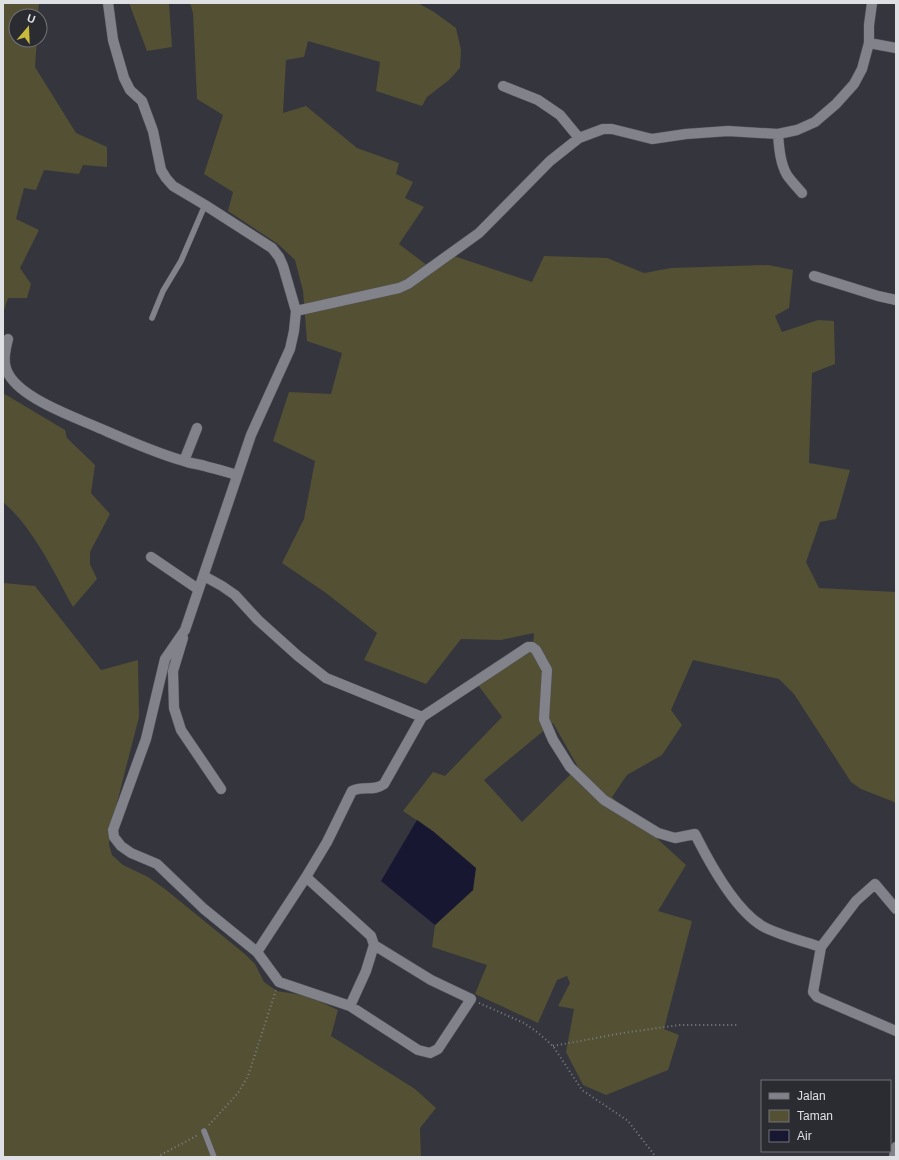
<svg xmlns="http://www.w3.org/2000/svg" width="899" height="1160" font-family="Arial,sans-serif">
<rect width="100%" height="100%" fill="#35353d"/>
<!-- green -->
<path fill="#535033" fill-rule="evenodd" d="M3,3h36l-1,13h-22v24h21l-2,27 41,66 31,14v20l-24,-2 -4,9 -35,-4 -8,20 -12,-2 -8,31 23,11 -19,38 11,16 -4,14h-19l-5,15z
M129,3h40l3,44 -25,4z
M190,3h228l16,9 22,16 5,22 -1,18 -11,12 -22,17 -5,9 -46,-15 4,-29 -72,-21 -4,16 -18,3 -3,53 23,-7 51,42 42,15 -3,11 17,8 -8,16 19,9 -25,37 33,25 22,-13 78,26 12,-26 63,2 37,15 27,-5 97,-3 25,5 -4,38 -14,8 7,16 36,-12 16,1 1,43 -23,9 -3,90 41,7 -14,49 -16,3 -14,40 13,26 77,4v212l-2,-2 -33,-13 -10,-7 -57,-88 -15,-15 -86,-19 -22,50 11,15 -20,30 -35,20 -15,22 74,68 -28,46 34,10 -28,108 15,6 -11,35 -62,25 -23,-10 -17,-33 8,-43 -16,-3 12,-23 -3,-7 -10,4 -19,43 -63,-29 12,-29 -55,-18 3,-22 38,-35 -39,-58 -31,-21 30,-39 12,4 57,-59 -24,-32 55,-40 1,-12 -33,7 -40,-1 -35,45 -62,-24 13,-27 -51,-40 -44,-30 22,-44 11,-58 -42,-20 16,-49 42,2 11,-41 -35,-12 -4,-50 -8,-31 -17,-16 -50,-33 5,-19 -29,-18 19,-59 -26,-16 -4,-86zM553,723l25,44 -56,55 -38,-42z
M3,393l62,37 2,8 28,27 -4,28 19,21 -20,38v12l7,15 -24,28c-20,-36 -38,-77 -70,-105z
M3,581l1,2 31,3 66,84 37,-10 1,57 -28,109 -2,19 3,10 11,10 25,12 17,12 81,66 9,9 9,18 13,9 31,5 30,14 -7,26 84,53 21,19 -16,20 1,29h-418z"/>
<!-- water -->
<path fill="#181732" d="M417,820l17,12 42,36 -3,22 -38,35 -54,-44z"/>
<g fill="none" stroke-linecap="round" stroke-linejoin="round">
<defs>
<path id="service" d="M152,318l11,-27 18,-30 24,-56
M204,1131l10,26"/>
<path id="minor" d="M108,3l5,37 11,38 6,12 12,11 11,30 8,39 5,8 7,8 32,19 67,43 7,9 4,9 13,45 -2,20 -4,18 -39,86 -66,195 -20,29 -19,80 -33,91 1,7 7,9 10,7 26,11 47,45 53,43 22,30 71,24 68,44 12,3 8,-4 33,-50 -40,-19 -57,-35
M503,86l35,14 22,15 19,23
M778,134c1,13 2,29 9,41 4,6 10,12 15,18
M814,276l64,20 18,4
M296,311l103,-23 9,-4 71,-51 71,-72 29,-23 24,-9h9l40,10 34,-5 42,-3 50,3 19,-4 18,-8 21,-18 18,-20 8,-15 7,-26
M8,339c-3,12 -6,25 1,36 14,24 65,42 90,53 28,12 56,25 85,33 8,3 16,3 24,6 9,2 19,5 29,8
M184,461l13,-33
M151,557l47,32
M204,576l18,10 13,9 23,25 40,36 28,22 96,39
M183,638l-10,33 1,37 7,22 40,59
M306,877l65,59 3,9 -8,26 -16,35
M821,947l35,-46 19,-17 21,25
M257,952l49,-75 21,-35 25,-51c12,-6 21,1 32,-7l38,-67 106,-70h4l4,3 11,20 -3,49 9,21 17,27 34,33 54,33 17,5 20,-4c14,28 42,80 71,94 17,8 37,13 55,19l-8,45 4,5 79,34
M894,1157l2,-10"/>
<path id="tertiary" d="M872,3l-3,22v18l27,5"/>
</defs>
<!-- service casing -->
<use href="#service" stroke="#53545a" stroke-width="6"/>
<!-- minor casing -->
<use href="#minor" stroke="#53545a" stroke-width="11"/>
<!-- tertiary casing -->
<use href="#tertiary" stroke="#53545a" stroke-width="11"/>
<!-- path -->
<path stroke="#7f7f86" stroke-width="2" stroke-dasharray="1 3" stroke-linecap="butt" d="M479,1003l45,20 13,9 16,14 29,44 46,31 28,36
M553,1046l70,-13 56,-8h58
M209,1125l29,-32 10,-17 28,-86
M157,1157l41,-22"/>
<!-- service -->
<use href="#service" stroke="#82828b" stroke-width="5.5"/>
<!-- minor -->
<use href="#minor" stroke="#82828b" stroke-width="10"/>
<!-- tertiary -->
<use href="#tertiary" stroke="#82828b" stroke-width="10"/>
</g>
<!-- border -->
<rect width="899" height="1160" fill="none" stroke="#dfe0e4" stroke-width="8"/>
<!-- legend -->
<rect x="761" y="1080" width="130" height="72" fill="#2b2b32" stroke="#737379"/>
<rect x="769" y="1093" width="20" height="6" fill="#82828b" stroke="#737379"/>
<text x="797" y="1100" font-size="12" fill="#dfe0e4">Jalan</text>
<rect x="769" y="1110" width="20" height="12" fill="#535033" stroke="#737379"/>
<text x="797" y="1120" font-size="12" fill="#dfe0e4">Taman</text>
<rect x="769" y="1130" width="20" height="12" fill="#181732" stroke="#737379"/>
<text x="797" y="1140" font-size="12" fill="#dfe0e4">Air</text>
<!-- north arrow -->
<g transform="translate(28 28) rotate(19)"><circle r="19" fill="#2b2b32" stroke="#737379"/>
<path d="M0-3L7 15L0 10L-7 15Z" fill="#c8bb3b"/>
<text y="-6" font-size="11" font-weight="bold" text-anchor="middle" fill="#dfe0e4">U</text>
</g>
</svg>
